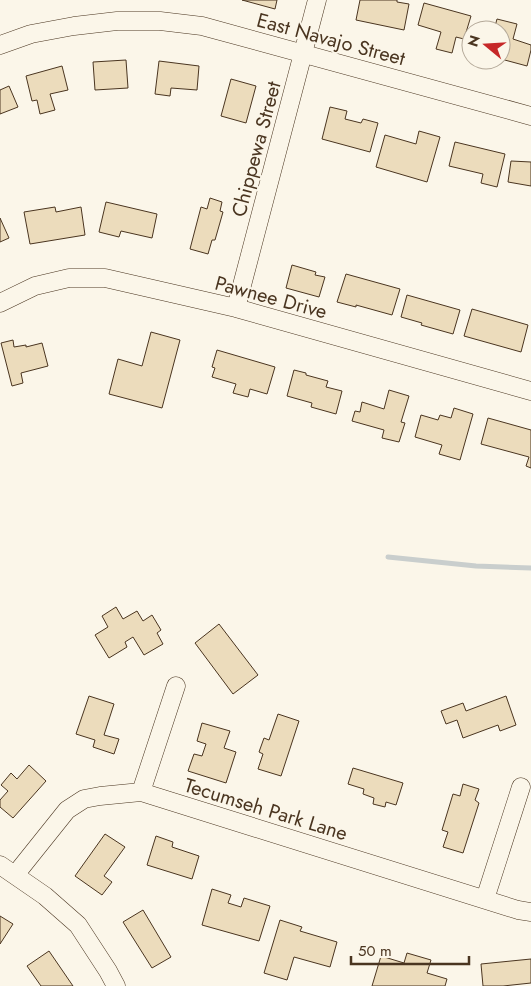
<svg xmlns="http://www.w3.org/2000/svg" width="531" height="986" font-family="Jost,sans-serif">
<rect width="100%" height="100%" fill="#fbf6e9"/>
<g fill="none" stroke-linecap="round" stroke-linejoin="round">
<!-- stream -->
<path stroke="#c9cecd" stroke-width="5" d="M388,557l88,9 55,2"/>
</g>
<!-- building -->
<path fill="#ecdcbc" stroke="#4a3520" d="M242,0h35l-2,9z
M360,0h37v2l12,2 -5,26 -48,-10z
M424,3l47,13 -7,23 -8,-2 -4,16 -16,-4 5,-17 -23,-7z
M497,19l20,5 -4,15 18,6v5l-4,16 -26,-7v-29h-7z
M126,60l2,28 -33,2 -2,-28z
M159,61l40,5 -2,24 -26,-2 -1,8 -15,-2z
M62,66l6,24 -18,4 5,16 -15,4 -3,-14 -5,1 -6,-25z
M231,79l25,7 -10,37 -25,-7z
M9,86l9,21 -18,7v-24z
M330,107l17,4 -2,8 16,4 2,-4 15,4 -8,29 -48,-13z
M419,131l21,6 -13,45 -51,-15 9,-32 31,9z
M455,142l50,12 -8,33 -16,-4 2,-9 -34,-8z
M511,161l20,1v24l-23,-4z
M210,198l12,4 -2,9 3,1 -8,28h-3l-4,14 -18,-5 11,-42 6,2z
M106,202l51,12 -5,24 -31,-7 -2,6 -20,-5z
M55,207l1,5 25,-5 4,28 -55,9 -6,-32z
M0,218l9,20 -9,4z
M292,265l24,7 -1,3 10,2 -6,20 -33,-9z
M346,274l54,15 -8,26 -36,-10v2l-19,-5z
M407,295l53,15 -7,24 -32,-9 1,-2 -21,-6z
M472,309l56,16 -7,27 -57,-16z
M151,332l29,8 -18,68 -53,-14 9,-35 24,7z
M13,340l1,7 12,-2v2l16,-4 6,23 -27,7 2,10 -11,3 -11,-43z
M217,350l58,17 -8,27 -17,-5 -2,8 -15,-4 3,-9 -24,-7 3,-9 -3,-1z
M294,370l12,3v2l22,6 -2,6 16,4 -6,23 -25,-7 1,-4 -25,-7z
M389,390l20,6 -8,26 4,1 -6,19 -17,-4 2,-8 -32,-9 3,-10 5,1 2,-10 22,7z
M454,408l19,6 -13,46 -21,-6 3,-9 -27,-8 6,-22 17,5 2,-5 11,3z
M488,418l43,12v38l-5,-2 3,-9 -48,-13z
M116,607l7,12 14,-8 6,10 9,-6 9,15 -4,3 6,11 -19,11 -11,-18 -8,5 2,5 -18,11 -14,-23 13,-8 -6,-11z
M219,624l39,51 -25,19 -38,-51z
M89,696l25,8 -10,31 15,4 -5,15 -21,-7 2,-7 -19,-6z
M506,696l10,29 -16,6 -2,-6 -35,13 -6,-18 -11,4 -5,-13 22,-8 3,8z
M278,714l21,7 -18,55 -23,-7 5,-15 -4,-2 5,-14 5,2z
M202,723l28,8 -6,17 12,4 -10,31 -38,-12 6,-17 8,2 4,-12 -9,-3z
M29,765l17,16 -33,37 -13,-11v-7l8,-9 -7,-6 10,-12 6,6z
M353,768l50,15 -7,22 -10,-3 -1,5 -12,-3 1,-6 -11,-4 1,-5 -16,-5z
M463,784l16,5 -4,11 4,3 -16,50 -20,-6 5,-15 -6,-2 11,-36 7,2z
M105,834l20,13 -21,29 8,6 -10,13 -27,-19z
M156,836l17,6 -1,5 27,9 -7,23 -45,-14z
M212,889l19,6 -3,8 13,4 3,-9 26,8 -11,35 -57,-16z
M143,910l28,47 -19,11 -29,-46z
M0,916l13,8 -13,20z
M280,920l22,7 -2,4 37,11 -7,25 -36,-10 -7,23 -23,-7z
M49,951l24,35h-32l-14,-20z
M407,953l24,7 -4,13 20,6 -2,7h-73l9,-30 23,7z
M531,959v24l-28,3h-20l-2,-22z"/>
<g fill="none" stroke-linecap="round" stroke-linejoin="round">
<defs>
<path id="minor" d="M0,45l31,-11 43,-8 43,-5h43l42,5 329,90
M0,303l35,-17 34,-8h36l131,30 295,83
M236,308l81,-308
M141,792l35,-106
M0,865l45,31 33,29 30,46 8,15
M15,875l52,-65 17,-11 16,-3 41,-4 377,118 13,2
M485,899l36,-112"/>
</defs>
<!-- minor casing -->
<use href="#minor" stroke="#4a3520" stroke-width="19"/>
<!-- minor -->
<use href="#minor" stroke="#fbf6e9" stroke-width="18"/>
</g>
<g text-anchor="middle" stroke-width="4" stroke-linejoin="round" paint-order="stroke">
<!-- street labels -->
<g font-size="20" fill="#4a3520" stroke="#fbf6e9">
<text transform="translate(331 39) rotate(15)" y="7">East Navajo Street</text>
<text transform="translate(256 149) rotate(-75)" y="7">Chippewa Street</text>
<text transform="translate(271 297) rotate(15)" y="7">Pawnee Drive</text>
<text transform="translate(266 809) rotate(17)" y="7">Tecumseh Park Lane</text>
</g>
</g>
<!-- north arrow -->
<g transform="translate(486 45) rotate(288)"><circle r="24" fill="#fbf6e9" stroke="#b4a999"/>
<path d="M0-4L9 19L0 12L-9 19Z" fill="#c62828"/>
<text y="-8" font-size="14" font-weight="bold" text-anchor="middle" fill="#4a3520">N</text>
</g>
<!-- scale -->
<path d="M351 956v8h118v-8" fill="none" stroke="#4a3520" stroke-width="2.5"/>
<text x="358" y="956" font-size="15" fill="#4a3520" stroke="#fbf6e9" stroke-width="4" paint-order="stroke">50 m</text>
</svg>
